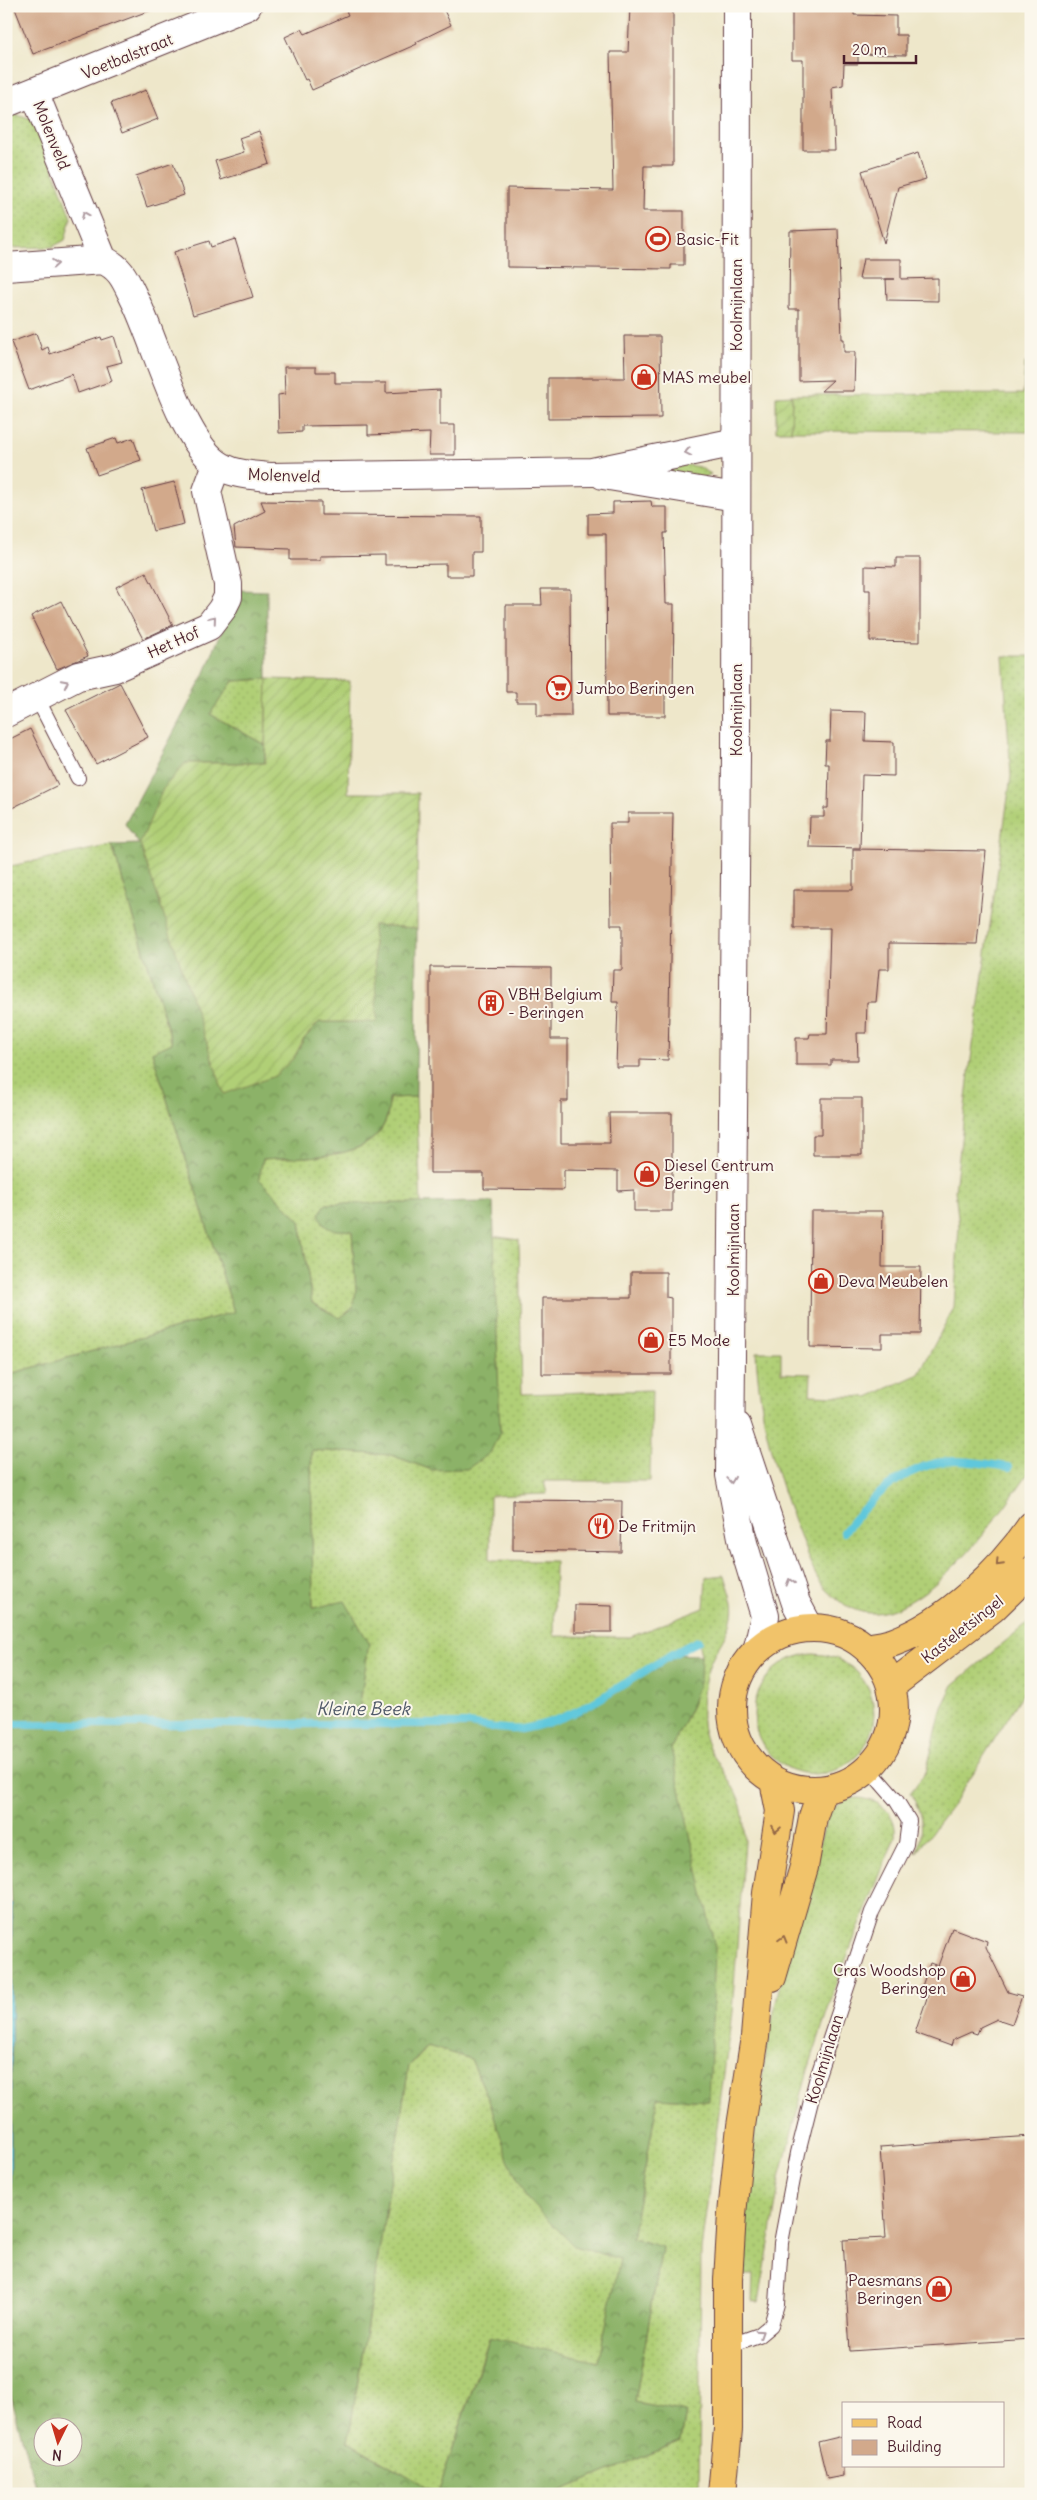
<svg xmlns="http://www.w3.org/2000/svg" width="1037" height="2500" font-family="Delius,sans-serif">
<defs>
<pattern id="grass-dots" width="8" height="8" patternUnits="userSpaceOnUse" patternTransform="scale(1.25)"><rect width="8" height="8" fill="#b0cf76"/><path d="M2 2h.1M6 6h.1" fill="none" stroke="#99b166" stroke-width="1.8" stroke-linecap="round"/></pattern>
<pattern id="forest-crowns" width="20" height="18" patternUnits="userSpaceOnUse" patternTransform="scale(1.25)"><rect width="20" height="18" fill="#8cb267"/><path d="M2 6a3 3 0 1 1 6 0M12 15a3 3 0 1 1 6 0" fill="none" stroke="#749055"/></pattern>
<pattern id="garden-furrows" width="10" height="10" patternUnits="userSpaceOnUse" patternTransform="scale(1.25)"><rect width="10" height="10" fill="#b0cf76"/><path d="M-1 1l2-2M0 10L10 0M9 11l2-2" fill="none" stroke="#99b166"/></pattern>
<pattern id="water-ripples" width="26" height="14" patternUnits="userSpaceOnUse" patternTransform="scale(1.25)"><rect width="26" height="14" fill="#5fc7dc"/><path d="M2 4q2-2 4 0t4 0M15 11q2-2 4 0t4 0" fill="none" stroke="#54aabd"/></pattern>
</defs>
<rect width="100%" height="100%" fill="#fbf7ec"/>
<filter id="ink" filterUnits="userSpaceOnUse"><feTurbulence type="fractalNoise" baseFrequency=".02" numOctaves="2"/><feDisplacementMap in="SourceGraphic" scale="10" xChannelSelector="R" yChannelSelector="G"/><feConvolveMatrix kernelMatrix="1 2 1 2 8 2 1 2 1" color-interpolation-filters="sRGB"/></filter>
<filter id="wash" filterUnits="userSpaceOnUse"><feTurbulence type="fractalNoise" baseFrequency=".0096" numOctaves="4" result="noise"/><feDisplacementMap in="SourceGraphic" scale="20" xChannelSelector="R" yChannelSelector="G"/><feGaussianBlur stdDeviation="1.12" result="paint"/><feColorMatrix in="noise" values="0 0 0 0 0 0 0 0 0 0 0 0 0 0 0 0 0 1.4 0 .05"/><feComposite in="paint" operator="in"/></filter>
<g filter="url(#wash)">
<rect width="100%" height="100%" fill="#eee7ca"/>
<!-- grass -->
<path fill="url(#grass-dots)" stroke="#7d7750" d="M15,114l16,6 9,12 31,86 -6,22 -13,7 -46,1v-133z
M1025,363h6v69l-240,-1 1,-36 231,-1z
M683,464l16,3 12,7 -9,4 -65,-9z
M1003,656h28v813c-30,44 -103,148 -162,144 -17,-1 -31,-12 -43,-23 -14,-15 -21,-43 -29,-62 -23,-57 -38,-114 -41,-176h25v21l30,1 -1,21 58,2 51,-23 35,-67 5,-81 -4,-36 14,-117 42,-297z
M267,679l-2,66 -55,-31 23,-33z
M112,845l60,199 -20,8 82,260 -228,63v-508z
M416,1097l5,107h-94l-8,10 33,17 4,60 -3,17 -13,10 -28,-15 -12,-82 -42,-42 5,-20c47,-4 128,6 126,-61z
M492,1236l27,4 3,154 130,-4 -2,91h-106l3,13 -57,2v64l65,1 -1,75 76,1 74,-29 2,-31 18,-2c3,13 11,28 8,41 -3,18 -14,30 -21,45 -7,17 -10,42 -9,61 2,30 25,49 36,75 6,14 6,30 7,45l-13,170 -31,238 -2,244h-146l128,-53 5,-29 -51,-10 27,-154 -30,-10 26,-140 50,3 -23,-284 -14,-69 21,-43 9,-50 -3,-14 -27,13 -98,60 -53,15 -52,-5h-101l-7,-20 8,-61 -55,-35 -2,-158 80,5 41,15 68,-38z
M1031,1620v61l-76,121 -39,51c9,-23 7,-40 -6,-60l16,-21 16,-65 11,-22z
M754 1714a60 60 0 1 1 120 0a60 60 0 1 1-120 0Z
M855,1798c22,0 43,14 40,39l-57,142 -30,91 -27,104 -22,128 -7,-1 1,-26h-11c6,-103 17,-207 42,-308 13,-52 30,-104 45,-156l16,-11z
M428,2046l43,13 18,41 85,146 47,12 -23,104 -109,-24 -51,155 -90,-51 61,-376z"/>
<!-- forest -->
<path fill="url(#forest-crowns)" stroke="#6b6849" fill-rule="evenodd" d="M238,590l29,1v88l-34,2 -23,33 55,31v18h-80l109,295 9,-18 16,-18h57l-3,-97 44,3 -1,169 -27,1c1,67 -79,57 -126,61l-4,20 41,42 12,82 28,15 13,-10 3,-17 -4,-60c-18,-2 -25,3 -33,-17l7,-10 167,-2 7,230 -10,21 -23,16 -35,1 -41,-15 -80,-5 2,158 32,-7 24,42 -9,60 8,21h100l53,5 52,-15 98,-60 30,1 -1,24 -8,26 -21,43 44,200 -6,153 -51,-3 -26,140 30,9 -27,155 51,10 -5,29 -128,53h-516l-31,-116v-98l4,-7 2,-369 -6,-78v-451l228,-63 -82,-260 20,-9 -60,-198 27,-1 -14,-20 79,-149zM427,2046l44,13 18,41 19,60 19,38 47,48 46,13 -22,103 -108,-25 -52,156 -90,-51 61,-376zM42,2428h30v30h-30z"/>
<!-- garden -->
<path fill="url(#garden-furrows)" stroke="#7d7750" d="M792,395l-1,36h-15v-35z
M267,679l83,2 -2,112h70l-1,135 -44,-3 4,97h-58l-16,18 -9,18 -19,18 -51,18 -84,-250 23,-55 22,-26h80z"/>
<!-- water -->
<path fill="url(#water-ripples)" stroke="#547384" d="M6,1901l6,3 -2,369 -4,7z"/>
<g fill="none" stroke-linecap="round" stroke-linejoin="round">
<!-- stream -->
<path stroke="#5fc7dc" stroke-width="8" d="M844,1532c24,-31 52,-59 92,-69 23,-5 50,1 73,4
M6,1724h462c17,2 37,7 54,5 65,-10 117,-61 176,-88"/>
</g>
<g id="blocks">
<!-- building -->
<path fill="#d2a98b" d="M14,6h145v1l-126,47z
M344,6h98l9,19 -35,17 1,2 -105,46 -5,-11 -2,1 -20,-43 17,-8 3,5 43,-19z
M630,6h43v160h-29l-1,45h41v54h-13v4l-164,-2v-79l106,2 -3,-138h18z
M814,6l40,2v7l42,1v19h10v20l-48,-1v10h-14l-1,21 -11,2 3,63h-32v-90h-11v-51h22z
M146,90l12,29 -36,14 -11,-30z
M259,131l11,33 -49,16 -6,-19 29,-9 -5,-14z
M918,153l8,26 -28,8 -14,56 -22,-72z
M173,163l11,32 -37,12 -11,-31z
M838,229l4,110h2v13h11l-1,39h-33l12,-11 -34,1v-72h-10l1,-78z
M235,239l18,58 -60,18 -19,-63 35,-11 2,6z
M863,259h38v20l37,-1v23l-51,-1 -1,-21h9h-36z
M36,333l6,17 6,-3 2,7 51,-17 1,3 12,-4 8,26 -15,4 5,15 -34,12 -6,-19 -43,16 -18,-48z
M624,336h36l1,82 -113,1v-41h77z
M284,367h32v5h19v11h51v10l54,-3v35h15v30h-26l1,-22 -62,2v-10l-66,1v6l-23,1 -1,-38 7,-1z
M116,438l2,5 15,-5 8,22 -44,15 -10,-27z
M174,482l10,42 -31,7 -11,-41z
M261,501l60,1v13l160,1v36h-9v24h-26v-12l-61,1v-10l-65,1v4h-30v-11l-54,-2 -2,-20 31,-16z
M651,501l1,6h15v26h-3l2,71h8l-1,90 -8,-1v23h-58l-1,-182h-18v-20l25,-1v-11z
M896,558h24v84l-50,-1v-51h-5v-24l31,1z
M146,572l27,53 -30,14 -27,-52z
M541,589h29l1,127h-34v-14h-21v-10h-10v-87h36z
M61,601l27,55 -31,13 -26,-53z
M120,683l28,54 -52,27 -30,-54z
M831,711l35,1 -1,29 29,1v34l-32,-1 -2,73 -51,-1 1,-30h14v-9h4l1,-44h-4l1,-23h4z
M30,729l28,56 -52,26v-70z
M628,813h45l-5,247 -28,-1v8h-24l2,-65h-6l1,-32h9v-45h-11l-1,-102h18z
M853,849l133,2 -9,93 -88,-1v26h-10l-3,33h-9l-1,31h-9l1,27h-27v5h-35v-27h13l1,-4h17l3,-106h-36v-38h59z
M430,967l121,1v71h17v62h-7v42h49l-1,-30h63v98h-38v-21l-16,1v-20l-54,-1v20l-80,-1v-16h-54z
M821,1098h41v57h-49v-20h8z
M811,1211h72l-1,56h39l-1,67h-38v14l-72,-1z
M631,1272h35v25l5,1v76h-129v-76h89z
M513,1500l109,1 -1,51 -108,-2z
M575,1605l37,1v26h-37z
M952,1928l35,13 -1,6 22,45 14,4 -10,28 -15,-5 -17,8 -3,7 -6,-2 -18,8 -2,6 -36,-13 13,-38 -8,-3 10,-29 8,3z
M1031,2136v203l-181,12 -7,-111 43,-2 -6,-91z
M843,2436v40l-16,3 -9,-37z"/>
</g>
</g>
<g filter="url(#ink)">
<use href="#blocks" fill-opacity="0" stroke="#633d43" stroke-width="1"/>
<g fill="none" stroke-linecap="round" stroke-linejoin="round">
<defs>
<path id="service" d="M37,698l41,80
M728,2346l31,-11 12,-10 6,-21 4,-61 17,-90 18,-72 56,-169 34,-68 3,-23 -13,-21 -27,-31"/>
<path id="minor" d="M34,92l69,168
M6,103l241,-97
M6,267l97,-7c19,8 23,22 32,40 21,43 45,136 81,163 16,12 35,12 54,14l322,-5 144,-30
M603,475l133,22
M6,713l72,-37 37,-8 94,-42 13,-17 6,-12v-13l-21,-93 10,-27"/>
<path id="tertiary" d="M737,6l-1,749 -6,720 13,68 22,73 -7,31
M737,1426l59,177 13,24"/>
<path id="primary" d="M732 1709a81 81 0 1 1 162 0a81 81 0 1 1-162 0Z
M868,1648c8,-2 18,-3 26,-6 52,-19 106,-71 137,-116
M892,1685l101,-77 38,-37
M772,1977l32,-110 9,-50 9,-27
M722,2494l6,-65v-149l4,-66 9,-88 14,-89 12,-144 13,-82 -6,-30"/>
</defs>
<!-- service casing -->
<use href="#service" stroke="#633d43" stroke-width="16"/>
<!-- minor casing -->
<use href="#minor" stroke="#633d43" stroke-width="30"/>
<!-- tertiary casing -->
<use href="#tertiary" stroke="#633d43" stroke-width="30"/>
<!-- primary casing -->
<use href="#primary" stroke="#633d43" stroke-width="30"/>
<!-- service -->
<use href="#service" stroke="#fff" stroke-width="14"/>
<!-- minor -->
<use href="#minor" stroke="#fff" stroke-width="28"/>
<!-- tertiary -->
<use href="#tertiary" stroke="#fff" stroke-width="28"/>
<!-- primary -->
<use href="#primary" stroke="#f1c36a" stroke-width="28"/>
</g>
<!-- one-way arrows -->
<defs><path id="oneway-chevron" d="M-2-3.5L2.5 0L-2 3.5" fill="none" stroke-width="1.6" stroke-linecap="round" stroke-linejoin="round" transform="scale(1.25)"/></defs>
<g stroke="#ae9aa0">
<use href="#oneway-chevron" transform="translate(85 215) rotate(-112)"/>
<use href="#oneway-chevron" transform="translate(55 264) rotate(-4)"/>
<use href="#oneway-chevron" transform="translate(688 452) rotate(169)"/>
<use href="#oneway-chevron" transform="translate(213 619) rotate(-50)"/>
<use href="#oneway-chevron" transform="translate(65 683) rotate(-27)"/>
<use href="#oneway-chevron" transform="translate(731 1480) rotate(82)"/>
<use href="#oneway-chevron" transform="translate(790 1582) rotate(-107)"/>
<use href="#oneway-chevron" transform="translate(760 2333) rotate(-33)"/>
</g>
<g stroke="#956947">
<use href="#oneway-chevron" transform="translate(999 1563) rotate(133)"/>
<use href="#oneway-chevron" transform="translate(776 1829) rotate(101)"/>
<use href="#oneway-chevron" transform="translate(783 1939) rotate(-74)"/>
</g>
</g>
<!-- icons -->
<defs>
<symbol id="stadium-ring" viewBox="-11 -11 22 22"><circle r="9.5" fill="#fbf7ec" stroke="#c8321e" stroke-width="1.5"/><path d="M0-5a6.5 5 0 1 0 0 10a6.5 5 0 1 0 0-10ZM-3.5-1.8h7v3.6h-7Z" fill="#c8321e"/></symbol>
<symbol id="shop-ring" viewBox="-11 -11 22 22"><circle r="9.5" fill="#fbf7ec" stroke="#c8321e" stroke-width="1.5"/><path d="M-5-2.5h2.3a2.7 3.5 0 0 1 5.4 0H5L5.5 6h-11ZM-1.5-2.5h3a1.5 2.3 0 0 0-3 0Z" fill="#c8321e"/></symbol>
<symbol id="supermarket-ring" viewBox="-11 -11 22 22"><circle r="9.5" fill="#fbf7ec" stroke="#c8321e" stroke-width="1.5"/><path d="M-6-5.5h2.5l.6 2H6L4.5 2H-2.5L-4.4-4H-6ZM-1.5 3.2a1.3 1.3 0 1 0 .1 0ZM3 3.2a1.3 1.3 0 1 0 .1 0Z" fill="#c8321e"/></symbol>
<symbol id="building-ring" viewBox="-11 -11 22 22"><circle r="9.5" fill="#fbf7ec" stroke="#c8321e" stroke-width="1.5"/><path d="M-4-6H4V6H1V3H-1V6H-4ZM-2.5-4.3h1.7v1.8h-1.7ZM.8-4.3h1.7v1.8H.8ZM-2.5-1h1.7V.8h-1.7ZM.8-1h1.7V.8H.8Z" fill="#c8321e"/></symbol>
<symbol id="restaurant-ring" viewBox="-11 -11 22 22"><circle r="9.5" fill="#fbf7ec" stroke="#c8321e" stroke-width="1.5"/><path d="M-5-6h1v4h1v-4h1v4h1v-4h1v5L-1.5 .5V6h-2V.5L-5-1ZM5-6V6H3V1.5H1.5Q1.5-4 5-6Z" fill="#c8321e"/></symbol>
</defs>
<g fill-rule="evenodd">
<use href="#stadium-ring" x="644" y="225" width="28" height="28"/>
<use href="#shop-ring" x="630" y="363" width="28" height="28"/>
<use href="#supermarket-ring" x="545" y="674" width="28" height="28"/>
<use href="#building-ring" x="477" y="989" width="28" height="28"/>
<use href="#shop-ring" x="633" y="1160" width="28" height="28"/>
<use href="#shop-ring" x="807" y="1267" width="28" height="28"/>
<use href="#shop-ring" x="637" y="1326" width="28" height="28"/>
<use href="#restaurant-ring" x="587" y="1512" width="28" height="28"/>
<use href="#shop-ring" x="949" y="1965" width="28" height="28"/>
<use href="#shop-ring" x="925" y="2275" width="28" height="28"/>
</g>
<g text-anchor="middle" stroke-width="4" stroke-linejoin="round" paint-order="stroke">
<!-- street labels -->
<g font-size="16" fill="#4a1f2b" stroke="#fbf7ec">
<text transform="translate(127 56) rotate(-22)" y="6">Voetbalstraat</text>
<text transform="translate(52 135) rotate(68)" y="6">Molenveld</text>
<text transform="translate(736 305) rotate(-90)" y="6">Koolmijnlaan</text>
<text transform="translate(284 475) rotate(2)" y="6">Molenveld</text>
<text transform="translate(173 642) rotate(-24)" y="6">Het Hof</text>
<text transform="translate(736 710) rotate(-90)" y="6">Koolmijnlaan</text>
<text transform="translate(733 1250) rotate(-90)" y="6">Koolmijnlaan</text>
<text transform="translate(962 1629) rotate(-38)" y="6">Kasteletsingel</text>
<text transform="translate(824 2059) rotate(-73)" y="6">Koolmijnlaan</text>
</g>
<!-- poi labels -->
<g font-size="16" fill="#4a1f2b" stroke="#fbf7ec" text-anchor="start">
<text x="676" y="245">Basic-Fit</text>
<text x="662" y="383">MAS meubel</text>
<text x="576" y="694">Jumbo Beringen</text>
<text x="508" y="1000">VBH Belgium<tspan x="508" dy="18">- Beringen</tspan></text>
<text x="664" y="1171">Diesel Centrum<tspan x="664" dy="18">Beringen</tspan></text>
<text x="838" y="1287">Deva Meubelen</text>
<text x="668" y="1346">E5 Mode</text>
<text x="618" y="1532">De Fritmijn</text>
<text x="946" y="1976" text-anchor="end">Cras Woodshop<tspan x="946" dy="18">Beringen</tspan></text>
<text x="922" y="2286" text-anchor="end">Paesmans<tspan x="922" dy="18">Beringen</tspan></text>
</g>
<!-- water labels -->
<g font-size="18" font-style="italic" fill="#515a69" stroke="#fbf7ec">
<text x="363" y="1715">Kleine Beek</text>
</g>
</g>
<!-- margin -->
<rect width="1037" height="2500" fill="none" stroke="#fbf7ec" stroke-width="25"/>
<!-- legend -->
<rect x="842" y="2402" width="162" height="65" fill="#fbf7ec" stroke="#b4a19f"/>
<rect x="852" y="2419" width="25" height="8" fill="#f1c36a" stroke="#b4a19f"/>
<text x="887" y="2428" font-size="15" fill="#4a1f2b">Road</text>
<rect x="852" y="2440" width="25" height="15" fill="#d2a98b" stroke="#b4a19f"/>
<text x="887" y="2452" font-size="15" fill="#4a1f2b">Building</text>
<!-- north arrow -->
<g transform="translate(58 2442) rotate(185)"><circle r="24" fill="#fbf7ec" stroke="#b4a19f"/>
<path d="M0-4L9 19L0 12L-9 19Z" fill="#c8321e"/>
<text y="-8" font-size="14" font-weight="bold" text-anchor="middle" fill="#4a1f2b">N</text>
</g>
<!-- scale -->
<path d="M844 55v8h72v-8" fill="none" stroke="#4a1f2b" stroke-width="2.5"/>
<text x="852" y="55" font-size="15" fill="#4a1f2b" stroke="#fbf7ec" stroke-width="4" paint-order="stroke">20 m</text>
</svg>
